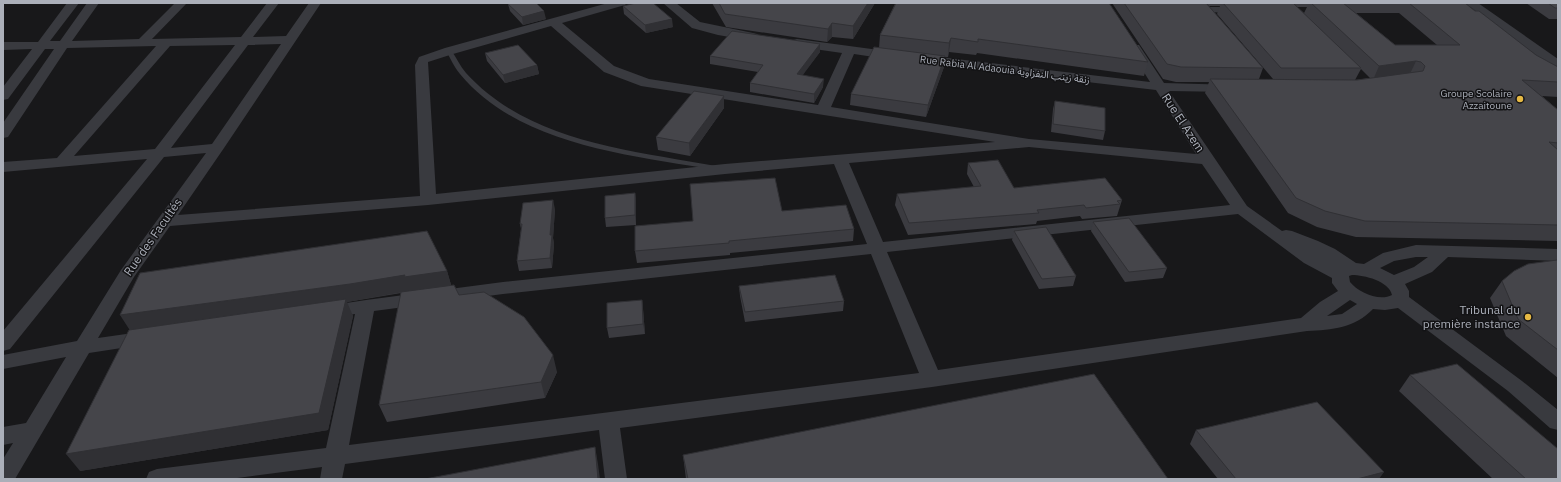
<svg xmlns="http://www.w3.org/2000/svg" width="1561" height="482" font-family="'IBM Plex Sans','Noto Sans Arabic',sans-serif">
<rect width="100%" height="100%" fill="#18181a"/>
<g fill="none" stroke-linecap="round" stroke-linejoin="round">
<!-- lane -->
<path fill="#393a3f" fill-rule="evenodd" d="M449,49l2,1c5,7 9,16 15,23 63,69 163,77 250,93l4,2 -4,2c-86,-15 -196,-24 -256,-96 -6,-7 -9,-15 -14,-23z"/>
<!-- street -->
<path fill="#393a3f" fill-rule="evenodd" d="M67,3h12l-29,38h10l27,-38h12l-27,38 67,-2 36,-36h12l-35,36 89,-2 26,-34h12l-26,34 33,-1 23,-33h12l-97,145 -46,67 242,-19 -5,-131 4,-8 26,-9 163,-45h19l-2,2 -63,18 52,43 35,13 169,26 24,-52 -49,-7 -2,-3 2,-3 4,-1 97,13 4,1 2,3 -2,3 -4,1 -40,-6 -23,53 198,32 167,15 -40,-64 -234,-27 -4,-1 -2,-3 2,-3 4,-1 228,27 -21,-34 2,-3h8l25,38 71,2 2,3 -2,3 -5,1 -61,-1 78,115 35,25 4,-1 6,1 26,10 17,8 21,14 8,1 19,-11 33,-8 142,4v12l-110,-4 -16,15 -27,12 4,7v6l113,84 36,29v20l-8,-2 -42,-37 -110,-83 -13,2 -12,-1c-18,19 -41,21 -66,22l-375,56 -312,41 7,51h-22l-6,-49 -254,34 -3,15h-22l2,-12 -92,12h-84l3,-7 8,-3 169,-21 29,-134 -28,4 -7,-1 -2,-5 2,-5 46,-7 137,-18 364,-38 -33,-80 -109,10 -297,31 -258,21 -36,51 -36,61 49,-7 7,2 3,5 -3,5 -65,10 -74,126h-12v-20l10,-16 -10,2v-18l23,-4 40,-66 -63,12v-14l74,-14 44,-71 85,-117 -42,4 -154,192 -7,2v-20l144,-172 -144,13v-10l54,-4 99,-112 -89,2 -59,89 -5,1v-15l51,-74h-9l-37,50 -5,1v-13l29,-38 -29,1v-8h35zM551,26l53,46 37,14 354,56 -270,22 -289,30 -8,-132 25,-8zM281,44l-69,100 -41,4 77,-103zM235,45l-80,104 -81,7 96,-110zM1029,147l173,17 28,41 -347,37 -34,-79zM1238,214l66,49 28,15v5l6,8 -18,11 -19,16 -363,52 -51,-118zM871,254l48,119 -570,72 25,-134 129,-17zM1416,257h12l-14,10 -20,8 -14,-7 14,-7zM1352,275c12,0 37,6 40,20 -13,7 -34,-3 -42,-13l-1,-6zM1350,300l7,4 -15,10 -15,2z
M663,3h13l24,19 53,11 4,1 2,3 -2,3 -4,1 -35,-6 -26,-7z
M1465,3h13l80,56v10l-5,-1z
M1205,7h36l4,1 2,2 -2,2 -4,1 -40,-1 -2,-2 2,-2z"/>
</g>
<!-- wall -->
<path fill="#3b3b40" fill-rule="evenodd" d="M712,3h163l-22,36 -21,-2 -5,5 -101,-15z
M893,3h216l39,59 -4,14 -167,-23 -1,2 -27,-3 -1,5h-3l-1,10 -18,50 -76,-12 1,-11 28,-46 1,-13 15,-31z
M1112,3h94l57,65 -4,11h14l-56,-65 3,-8h-11l-3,-3h259l71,52 22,12v30l-16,-1 16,14v131l-202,-4 -39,-10 -29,-14 -83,-120 4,-11h-33l-13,-3zM1297,7h10l-3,6zM1356,13h43l38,32h-42zM1361,69l9,9 -15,2z
M1526,3h32v16h-9z
M508,4l38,15 -23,6 -13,-14z
M623,6l50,21 -27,6 -22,-19z
M820,44v8l-18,23 21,12 -9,16 -64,-11v-9l8,-11 -48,-8v-8z
M485,53l52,12 2,9 -34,9 -18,-22z
M724,96v12l-34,48 -32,-6 -2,-13z
M1055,101l50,30 -2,9 -52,-8 2,-23z
M968,163l46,25 108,12 -5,16 -35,3 -2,-3 -43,5 -1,3 -128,11 -13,-30 2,-11 77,-7 -7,-13z
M635,193l1,9v23l-30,2 -1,-9z
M555,209l-2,29 1,6 -2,24 -33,3 -2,-10 4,-32 -1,-5z
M782,211l72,18 -1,12 -123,12v2l-93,8 -2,-12 58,-30z
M1093,222l74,46 -4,10 -38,4 -34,-51z
M1014,231l62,45 -3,10 -34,3 -27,-49z
M1558,260v118l-52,-42 -16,-38 12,-17z
M447,271l4,14 8,10 98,77 -12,26 -158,24 -8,-17 22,-112 -54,9 6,14 -25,114 -248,41 50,-141z
M739,286l105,15 -1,10 -98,11 -5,-26z
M642,300l1,9 2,25 -36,4 -2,-10z
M1410,375l148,104h-65l-94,-88z
M1196,430l183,49h-161l-28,-35z
M683,455l485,24h-482z"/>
<!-- shaded-wall -->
<path fill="#303034" d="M868,3h7l-22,36v-13z
M544,11l2,8 -23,6 -1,-8z
M672,19l1,8 -27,6 -1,-8z
M832,23v14l-5,5 1,-13z
M951,38l-2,14 -1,5 1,-14z
M820,44v8l-23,31v-9z
M945,56l-1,11 -18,50 2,-12z
M1416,61l-7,15 -36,4 6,-14z
M537,65l2,9 -34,9 -2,-8z
M824,79l-1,8 -9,16v-9z
M724,96v12l-34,48 -1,-13z
M635,193l1,9v23l-1,-10z
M553,200l2,9 -2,29 1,6 -2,24 -2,-10v-23z
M447,271l5,17 -43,3 -62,11 6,14 -25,114 -248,41 -14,-17 65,-122 -11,-17 285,-40z
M642,300l1,9 2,25 -2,-10z
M553,355l4,17 -12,26 -4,-16z
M595,447l3,17 2,15h-2z
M1384,472l-5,7h-22z"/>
<!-- building -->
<path fill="#45454a" stroke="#303034" d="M511,3h25l8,8 -22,6 -14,-13z
M636,3h17l19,16 -27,6 -22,-19z
M719,3h149l-15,23 -21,-3 -4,6 -103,-15z
M896,3h213l39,59 -170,-23v3l-27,-4 -2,5 -69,-8z
M1124,3h82l57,65 -82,-1 -14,-3z
M1223,3h70l68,65h-80z
M1311,3h32l52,42h65l-51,-42h56l10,8h4l57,44 22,12v15l-36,-2 36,30v33l-9,-1 9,8v75l-193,-4 -40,-10 -29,-13 -86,-119 147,1 66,-9 2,-5 -4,-4 -5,-1 -37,5z
M1548,3h10v5h-3z
M732,31l88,13 -23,30 27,5 -10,15 -64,-11 13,-18 -53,-9z
M518,45l19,20 -34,10 -18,-22z
M874,47l71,9 -17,49 -77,-11z
M694,91l30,5 -35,47 -33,-6z
M1055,101l50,7v23l-52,-7z
M998,160l16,28 91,-10 17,22 -5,1 3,3 -34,4 -2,-3 -47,5 2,3 -130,10 -12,-29 84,-8 -13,-23z
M775,178l7,33 64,-6 8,24 -125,12v2l-94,8v-25l58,-5 -3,-37z
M635,193v22l-30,3v-22z
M553,200l-3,35h2l-2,23 -33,3 5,-37h-2l3,-21z
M1129,218l38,50 -38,4 -36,-50z
M1046,227l30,49 -34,3 -28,-48z
M427,231l20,40 -43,6 1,-2 -55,9 -230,31 20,-42z
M1557,260h1v90l-40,-31 -16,-38 12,-10 14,-7z
M835,275l9,26 -99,11 -6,-26z
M454,285l5,10 25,-3 40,25 29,38 -12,27 -162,23 22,-113z
M346,299l-27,114 -253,41 63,-124z
M642,300l1,24 -36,4v-25z
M1457,364l101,85v30h-32l-116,-104z
M1094,374l74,105h-480l-5,-24z
M1317,402l67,70 -27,7h-121l-40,-49z
M595,447l3,32h-173z"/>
<!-- markers -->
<g fill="#e6b944" stroke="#131315" stroke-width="1.5">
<circle cx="1520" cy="99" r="4"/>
<circle cx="1528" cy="317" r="4"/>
</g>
<g text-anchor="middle" stroke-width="3" stroke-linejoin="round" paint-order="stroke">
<!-- far-street labels -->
<g font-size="10" fill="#abafb9" stroke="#131315">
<text transform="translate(1005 69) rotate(7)" y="4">Rue Rabia Al Adaouia زنقة زينب النفزاوية</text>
</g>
<!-- far-poi labels -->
<g font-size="10" fill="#abafb9" stroke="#131315" text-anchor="end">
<text x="1512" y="97">Groupe Scolaire<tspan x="1512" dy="12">Azzaitoune</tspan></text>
</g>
<!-- street labels -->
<g font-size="12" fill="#abafb9" stroke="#131315">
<text transform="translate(1183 123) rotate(57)" y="4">Rue El Azem</text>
<text transform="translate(153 237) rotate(-55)" y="4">Rue des Facultés</text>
</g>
<!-- poi labels -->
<g font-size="12" fill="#abafb9" stroke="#131315" text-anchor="end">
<text x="1520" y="314">Tribunal du<tspan x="1520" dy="14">première instance</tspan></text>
</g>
</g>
<!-- border -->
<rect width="1561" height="482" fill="none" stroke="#abafb9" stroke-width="8"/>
</svg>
